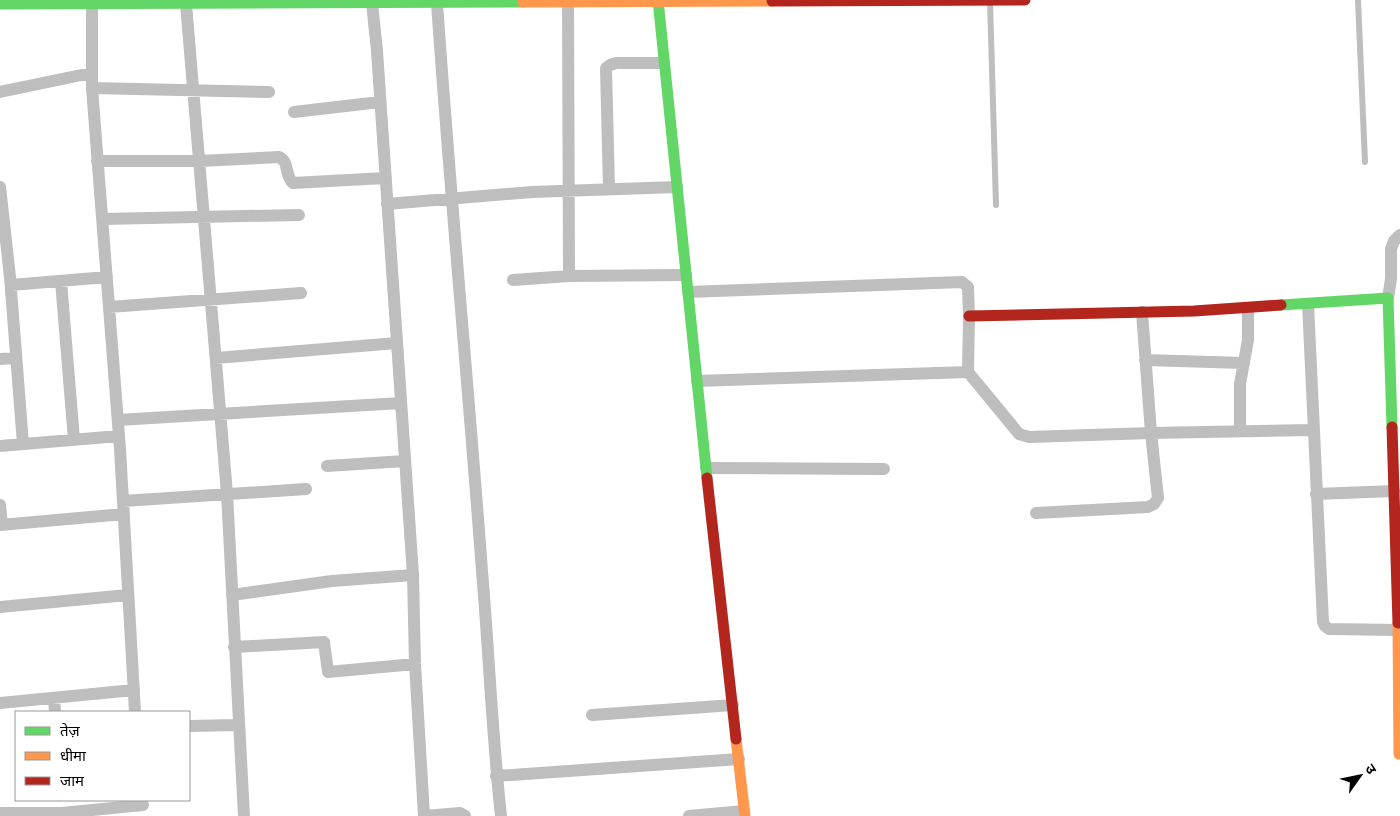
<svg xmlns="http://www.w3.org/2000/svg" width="1400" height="816" font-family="'Space Grotesk','Noto Sans Devanagari',sans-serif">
<rect width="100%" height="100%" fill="#fff"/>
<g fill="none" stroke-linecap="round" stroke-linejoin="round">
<!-- lane -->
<path stroke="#bebebe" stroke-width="6" d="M1358,0l7,162
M990,1l6,204"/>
<!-- street -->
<path stroke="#bebebe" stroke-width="12" d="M92,0v88l28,361 15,263
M568,2l1,274
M372,3l5,48 36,524 2,89 9,152
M437,3c13,189 31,379 45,568 7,82 10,163 19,245
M186,4l41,490 17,322
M92,88l177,4
M0,92l91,-19
M294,112l86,-10
M97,161h102l80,-4c11,5 5,18 14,26l92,-5
M0,187l10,90 13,167
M609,189l-3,-121 4,-3 6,-2h48
M387,204l145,-12 145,-5
M102,219l197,-4
M513,280l56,-4 117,-1
M61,281l13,159
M11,285l96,-8
M688,292l274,-10 6,5 1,29 -1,56 51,62 10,3 122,-4 162,-3
M1388,298l3,-19v-30l3,-8 6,-6
M1308,304l15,318 2,4 4,3 69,1
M109,307l192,-14
M216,358l181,-15
M0,359l15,-1
M1145,360l99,3
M697,381l271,-9
M118,420l283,-17
M1240,431v-47l8,-44v-32
M0,446l119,-10
M327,466l78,-5
M706,468l178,1
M1316,494l78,-3
M123,501l183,-12
M0,505l2,20
M1036,513l112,-6 6,-3 4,-6 -7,-65 -9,-121
M0,525l124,-11
M232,595l100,-14 81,-6
M0,607l128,-12
M234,647l90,-5 4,30 87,-8
M54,698l1,14
M0,703l134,-13
M592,715l141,-10
M189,726l49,-1
M496,776l243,-17
M0,813h62l81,-8
M424,816l36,-3 5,3
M689,816l55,-5"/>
<!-- fast -->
<path stroke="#63d668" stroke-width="11" d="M658,0l49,478
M0,4l523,-2
M1281,305l107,-7 4,129"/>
<!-- slow -->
<path stroke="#ff974d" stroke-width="11" d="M523,2l249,-1
M1398,623l1,131
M736,739l9,77"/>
<!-- jam -->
<path stroke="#b3261e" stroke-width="11" d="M772,1l253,-1
M969,316l225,-5 87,-6
M1392,427l6,196
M707,478l29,261"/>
</g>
<!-- legend -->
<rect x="15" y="711" width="175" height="90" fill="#ffffff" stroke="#999999"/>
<rect x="25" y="727" width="25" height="8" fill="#63d668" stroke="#999999"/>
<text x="60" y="736" font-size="15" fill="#000000">तेज़</text>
<rect x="25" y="752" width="25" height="8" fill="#ff974d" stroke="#999999"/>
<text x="60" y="761" font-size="15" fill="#000000">धीमा</text>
<rect x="25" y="777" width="25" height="8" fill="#b3261e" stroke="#999999"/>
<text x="60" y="786" font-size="15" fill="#000000">जाम</text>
<!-- north arrow -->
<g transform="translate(1360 776) rotate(57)" stroke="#ffffff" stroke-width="4" paint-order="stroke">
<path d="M0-4L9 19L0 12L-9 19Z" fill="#000000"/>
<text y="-8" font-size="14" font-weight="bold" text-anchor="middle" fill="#000000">उ</text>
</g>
</svg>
